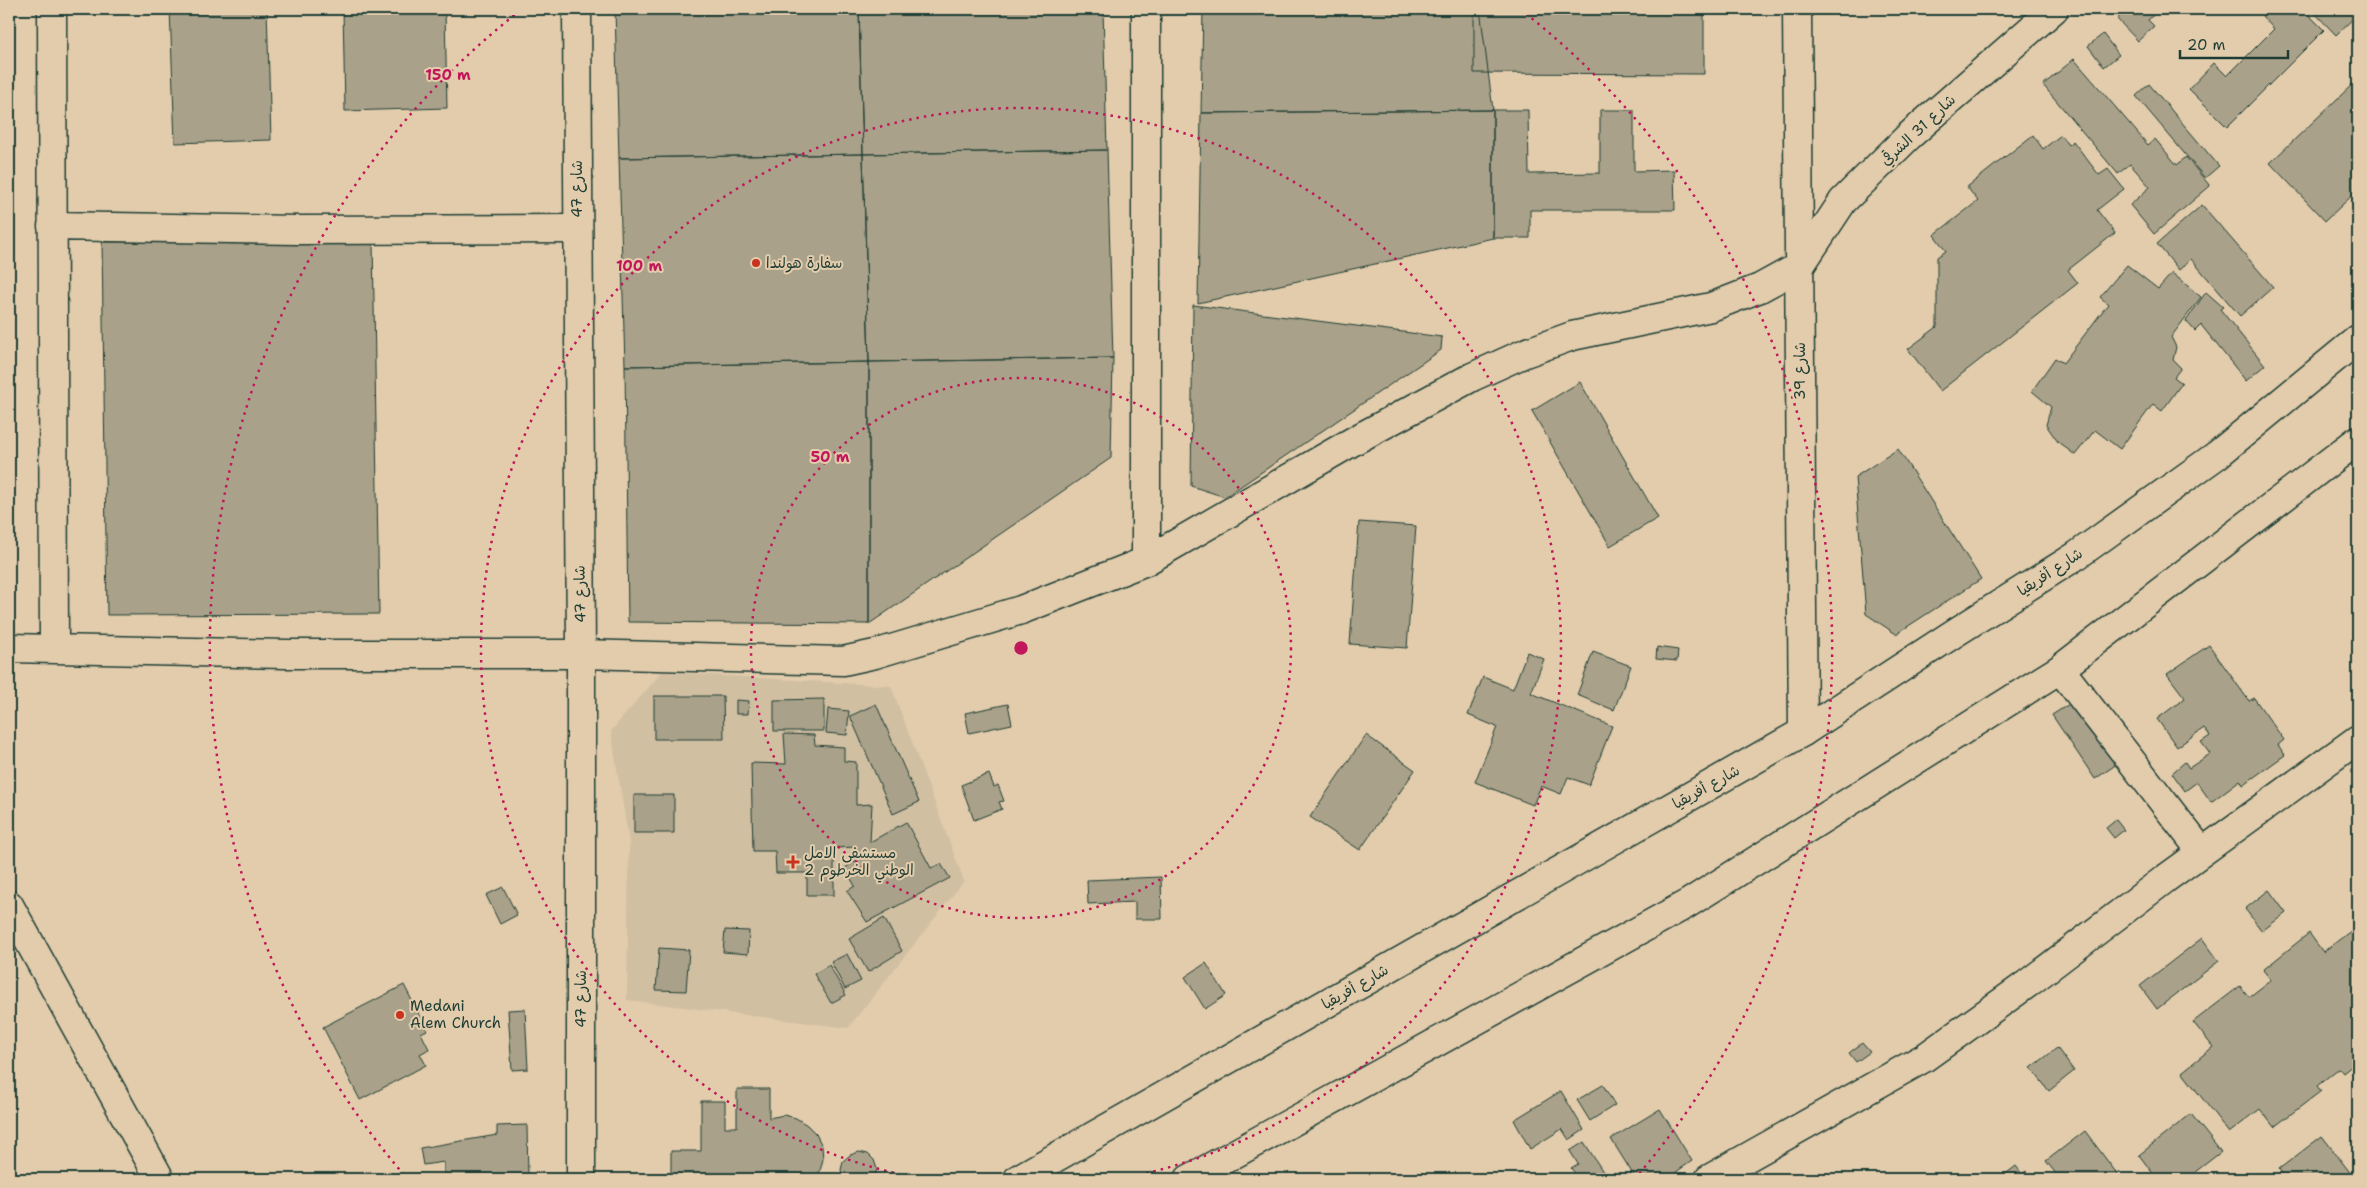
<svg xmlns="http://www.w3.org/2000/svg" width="2367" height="1188" font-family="'Shantell Sans','Playpen Sans Arabic',sans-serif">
<rect width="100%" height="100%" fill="#e2ccac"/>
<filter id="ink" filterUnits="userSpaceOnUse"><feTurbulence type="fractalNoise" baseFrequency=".02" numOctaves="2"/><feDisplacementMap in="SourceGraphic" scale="10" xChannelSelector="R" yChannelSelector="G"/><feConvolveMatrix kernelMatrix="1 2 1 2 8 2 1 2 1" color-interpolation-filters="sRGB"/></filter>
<g filter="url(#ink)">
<!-- built -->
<path fill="#d1bfa2" d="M662,672l229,14 73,195 -116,147 -221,-28 2,-158 -18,-111z"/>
<!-- building -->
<path fill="#a9a189" stroke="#1f3d34" d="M170,9h97l4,131 -96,3z
M343,9h102l2,99 -102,3z
M615,9h244l4,145 -244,4z
M859,9h244l4,141 -244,4z
M1203,9h277l13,101 -292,3z
M1474,9h230v65l-230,-1z
M2128,9h32l-12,11 6,6 -16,15 -21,-22z
M2270,9h33l21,21 -97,97 -38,-38 25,-26 13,13 47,-47 -12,-13z
M2311,9h47v5l-22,21z
M2103,34l16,21 -15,12 -16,-21z
M2074,59l74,86 7,-6 22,26 9,-8 24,29 -56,48 -24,-29 20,-18 -20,-23 -12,10 -75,-89z
M2358,79v111l-33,31 -55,-58z
M2149,84l70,82 -14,12 -69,-82z
M1493,110v128l-295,65 3,-190z
M1493,110h35l1,64 71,-1v-63h34v61l40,-1 1,40h-145v28h-37z
M2033,135l10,14 18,-14 7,10 5,-4 26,34 9,-6 16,20 -27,21 18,23 -47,37 10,13 -138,108 -32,-42 29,-22v-70l9,-6 -12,-16 44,-34 -11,-14z
M1107,150l6,208 -244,4 -6,-208z
M863,154l6,208 -244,4 -6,-208z
M2202,205l71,82 -33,29 -49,-57 -12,11 -22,-26z
M373,241l6,373 -272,1 -5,-373z
M2127,265l31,24 14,-16 29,24 -30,40 5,10 -3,13 8,8 -7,9 8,6 -20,28 -9,-7 -33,45 -25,-19 -20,25 -17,-13 -12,-17 5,-18 -19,-16 23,-33 8,5 45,-59 -8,-7z
M2206,292l17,15 -3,2 45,56 -19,16 -45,-56 -6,6 -9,-10z
M1193,305l249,32 -1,13 -216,147 -34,-11z
M1113,358l-2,100 -242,166v-262z
M869,362v262l-241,-2 -3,-256z
M1580,382l78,136 -48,28 -78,-135z
M1898,449l83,130 -85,55 -30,-20 -11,-137z
M1359,522l57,4 -9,122 -57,-4z
M2209,645l40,56 5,-3 30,42 -6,5 7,10 -42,30 -3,-5 -29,22 -14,-20 -12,9 -13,-18 13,-11 4,6 21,-14 -9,-12 9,-6 -6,-8 -27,19 -20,-28 28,-21 -18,-24z
M1657,647l21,3 -1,11 -21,-2z
M1527,652l17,7 -13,34 81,33 -23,59 -21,-8 -7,17 -20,-8 -8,19 -58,-23 22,-55 -29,-12 15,-38 30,12z
M1593,652l38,14 -17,44 -37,-15z
M654,696h69l1,43h-70z
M824,699v32h-50v-31z
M736,700l13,1 -1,13h-12z
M2074,701l43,63 -22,15 -43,-64z
M876,704l43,98 -26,12 -43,-98z
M1008,704l4,20 -43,9 -4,-20z
M828,709l21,2 -2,24 -21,-2z
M784,734l30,1 1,10 29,2v14l12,1v43l16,-1 -2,38 36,-20 25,46 10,-4 9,14 -83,44 -20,-31 8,-5 -10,-18 16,-11 -5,-10 -22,1v47h-27v-22h-31l-1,-22h-22l-2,-88 35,1z
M1366,735l49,35 -55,80 -50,-33z
M989,774l5,13 4,-2 6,16 -5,1 3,7 -28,11 -13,-35z
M634,795h40v38h-40z
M2116,820l8,10 -10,8 -8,-10z
M1161,877l1,42h-27v-17l-47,2 -1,-24z
M503,887l14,28 -17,9 -14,-29z
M2269,890l17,23 -24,18 -17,-22z
M884,918l18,33 -34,21 -19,-33z
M725,930l24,1 -1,23 -25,-2z
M2352,930l6,8v123l-15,12 -4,-5 -22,18 4,5 -47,36 -14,-18 -31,24 -47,-61 31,-25 -20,-25 47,-36 9,11 22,-17 -8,-10 46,-37 14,19z
M2202,938l17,23 -62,48 -17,-23z
M659,948l30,2 -3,41 -30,-1z
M847,954l14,27 -16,8 -14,-27z
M1206,963l20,32 -21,14 -20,-32z
M829,965l17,30 -15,8 -17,-29z
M404,985l23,45 -6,3 8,16 -9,5 6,11 -66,35 -37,-73z
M525,1009l3,60 -16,1 -4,-60z
M1862,1043l8,9 -14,10 -7,-9z
M2057,1048l17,23 -25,20 -18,-23z
M1603,1085l12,20 -25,16 -13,-21z
M737,1089h32v29l15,-3 12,3 11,7 9,9 6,12 1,13 -3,12 -5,8h-144v-28h30v-50h24v26h12z
M1561,1091l23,39 -15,10 -7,-11 -32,20 -16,-29z
M1660,1109l32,52 -16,11 4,7h-44l-25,-40z
M2191,1114l30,38 -35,27h-29l-18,-24z
M527,1125l1,54h-84v-17l-21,3 -3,-17 77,-13v-9z
M2085,1131l36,48h-61l-14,-18z
M2322,1136l30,39 2,-2 4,6h-72l-7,-10z
M1584,1142l23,36 -2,1h-26l-8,-11 7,-4 -8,-13z
M859,1152l9,2 6,6 3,9 -3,10h-30l-3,-9 2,-9 7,-6z
M2016,1166l6,8 4,-3 5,8h-32z"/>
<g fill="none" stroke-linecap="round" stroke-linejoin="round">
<defs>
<path id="street" d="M52,9l2,639
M52,226l247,4 278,-1
M1146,561v-552
M9,648l277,6h295l262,7 32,-7 146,-44 125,-49 211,-122 115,-62 53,-24 47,-17 139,-29 49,-19 40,-22 43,-65 66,-65 145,-127
M2060,669l142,183
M1709,1179l215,-121 103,-74 138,-105 193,-140"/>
<path id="secondary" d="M577,9l4,645v525
M1797,9l6,723
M9,905l151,274"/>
<path id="highway" d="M1018,1179l785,-447 150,-98 123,-78 141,-101 141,-116
M1189,1179l498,-275 373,-235 298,-229"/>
</defs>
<!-- street casing -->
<use href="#street" stroke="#1f3d34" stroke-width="31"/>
<!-- secondary casing -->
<use href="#secondary" stroke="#1f3d34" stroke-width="31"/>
<!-- highway casing -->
<use href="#highway" stroke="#1f3d34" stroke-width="31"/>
<!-- street -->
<use href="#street" stroke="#e2ccac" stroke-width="28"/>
<!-- secondary -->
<use href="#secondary" stroke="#e2ccac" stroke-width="28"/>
<!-- highway -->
<use href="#highway" stroke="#e2ccac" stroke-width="28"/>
</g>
</g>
<!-- distance rings -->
<g fill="none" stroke="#c2185b" stroke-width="2.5" stroke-dasharray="2.5 5">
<circle cx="1021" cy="648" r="270"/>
<path d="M923 1179A540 540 0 1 1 1119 1179"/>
<path d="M404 1175A811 811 0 0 1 522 9M1520 9A811 811 0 0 1 1638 1175"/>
</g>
<!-- markers -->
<g fill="#c8321e" stroke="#e2ccac" stroke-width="2">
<circle cx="756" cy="263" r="5"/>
<path d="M790.5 854.5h5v5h5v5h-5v5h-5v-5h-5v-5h5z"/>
<circle cx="400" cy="1015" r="5"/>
</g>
<g text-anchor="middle" stroke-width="4" stroke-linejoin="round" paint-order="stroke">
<!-- street labels -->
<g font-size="15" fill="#1f3d34" stroke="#e2ccac">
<text transform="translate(1918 130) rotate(-43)" y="5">شارع 31 الشرقي</text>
<text transform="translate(577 189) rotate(-90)" y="5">شارع 47</text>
<text transform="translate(1800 371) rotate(-90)" y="5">شارع 39</text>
<text transform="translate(2050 572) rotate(-33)" y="5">شارع أفريقيا</text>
<text transform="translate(580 594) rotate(-91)" y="5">شارع 47</text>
<text transform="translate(1706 787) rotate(-29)" y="5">شارع أفريقيا</text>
<text transform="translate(1355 987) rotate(-30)" y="5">شارع أفريقيا</text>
<text transform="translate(581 999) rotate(-90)" y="5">شارع 47</text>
</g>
<!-- poi labels -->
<g font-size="15" fill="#1f3d34" stroke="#e2ccac" text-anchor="start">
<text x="766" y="268">سفارة هولندا</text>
<text x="804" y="858">مستشفى الامل<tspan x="804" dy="17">الوطني الخرطوم 2</tspan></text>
<text x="410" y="1011">Medani<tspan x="410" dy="17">Alem Church</tspan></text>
</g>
</g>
<circle cx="1021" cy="648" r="8" fill="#c2185b" stroke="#e2ccac" stroke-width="2.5"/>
<g font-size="15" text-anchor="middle" font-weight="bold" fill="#c2185b" stroke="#e2ccac" stroke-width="4" stroke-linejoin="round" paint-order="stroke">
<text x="448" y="80">150 m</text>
<text x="639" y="271">100 m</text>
<text x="830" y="462">50 m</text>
</g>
<!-- margin -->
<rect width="2367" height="1188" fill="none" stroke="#e2ccac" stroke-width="30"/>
<rect x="15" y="15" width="2337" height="1158" fill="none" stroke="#1f3d34" stroke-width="2" filter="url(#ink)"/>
<!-- scale -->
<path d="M2180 50v8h108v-8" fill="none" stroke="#1f3d34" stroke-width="2.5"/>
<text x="2187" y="50" font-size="15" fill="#1f3d34" stroke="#e2ccac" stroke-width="4" paint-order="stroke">20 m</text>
</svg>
